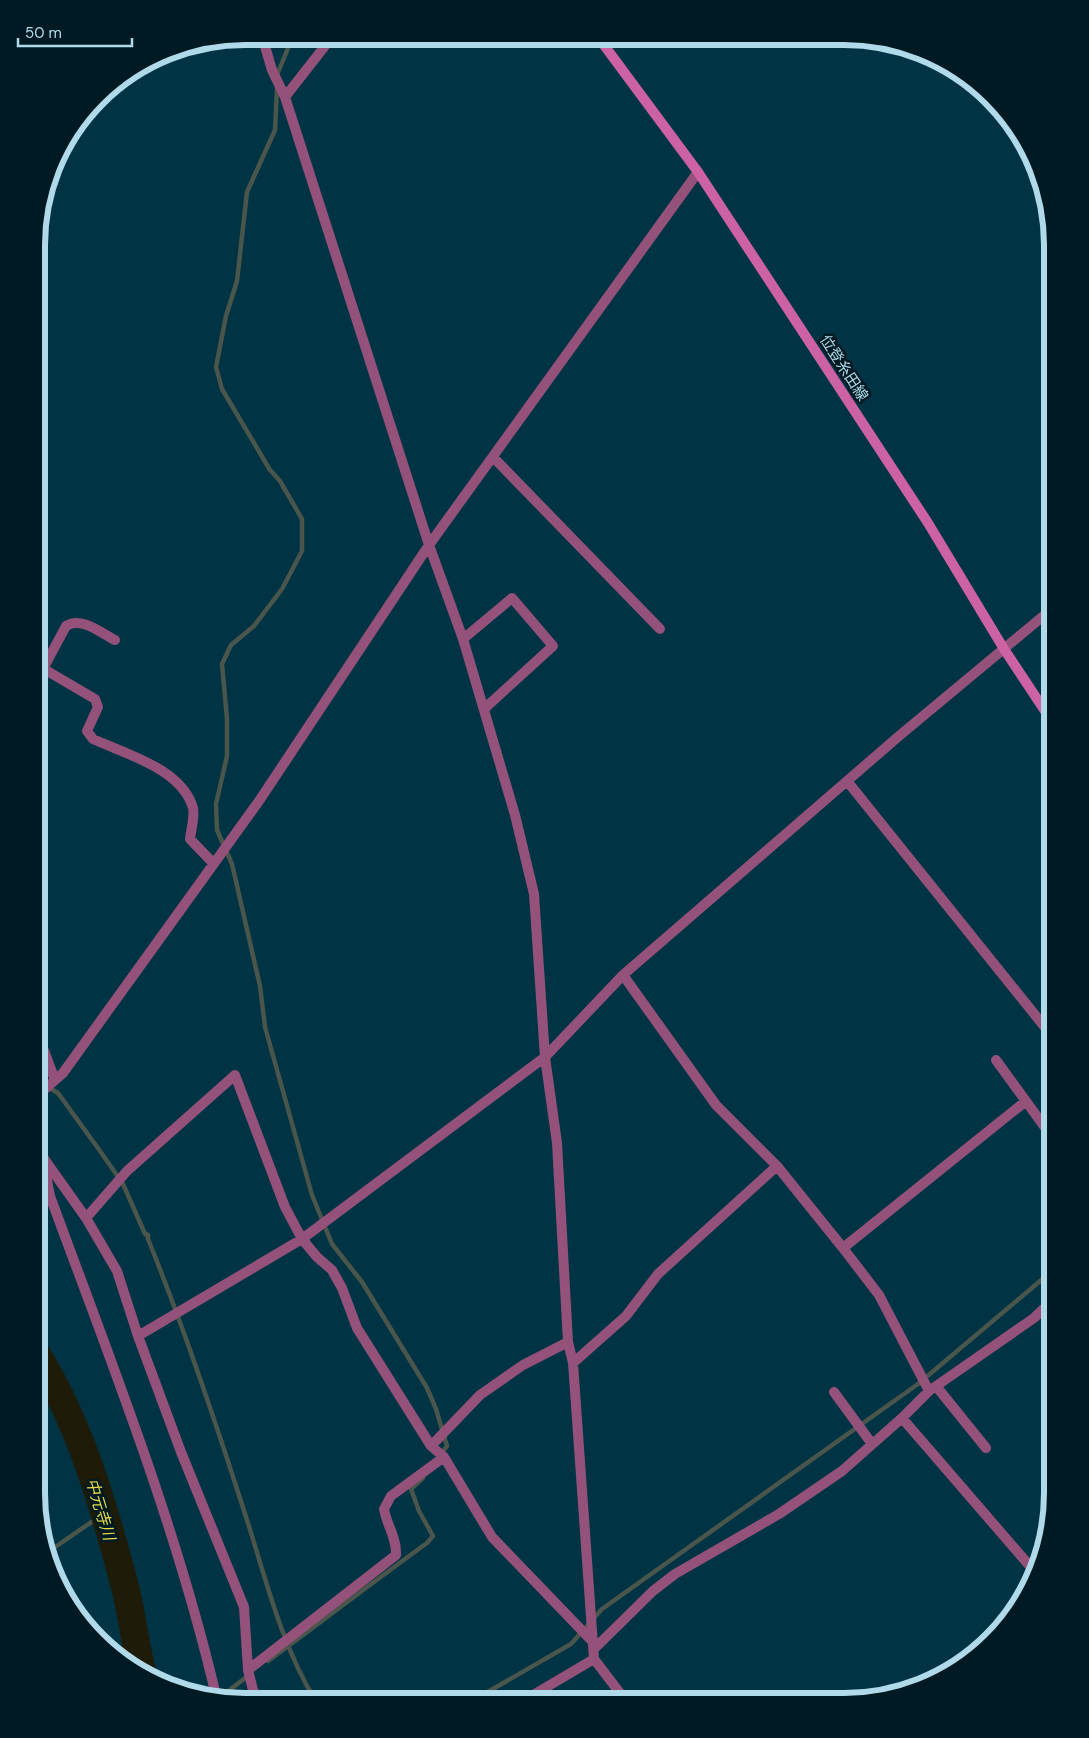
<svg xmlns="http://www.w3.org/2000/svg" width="1089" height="1738" font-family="'DM Sans','Noto Sans JP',sans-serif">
<rect width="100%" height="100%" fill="#003444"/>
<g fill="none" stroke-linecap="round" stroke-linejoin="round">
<!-- stream -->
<path stroke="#4a554c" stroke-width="4.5" d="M277,75l16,-39
M277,88l-2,42 -28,62 -10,89 -11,35 -10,51 6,22 48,81 10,11 22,38v32l-20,38 -28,37 -23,19 -9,19 5,55v37l-11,48 1,26 15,34 28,122 5,41 47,168 20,49 30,38 65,106 9,21 11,37 -6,8
M37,1081l21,12 42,58 23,33 22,50 3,1v4c37,91 68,184 98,278 20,62 35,127 69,183
M48,1552l55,-38
M268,1661c53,-39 105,-79 159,-118l6,-7 -14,-25 -8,-22 12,-11
M217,1700l33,-26
M472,1701l99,-57 31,-35 316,-225 134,-113"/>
<!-- river -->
<path stroke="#1e1c08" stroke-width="28" d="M36,1353c44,70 68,154 89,234 7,27 10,57 17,85"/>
<!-- path -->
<path stroke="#5b8a9a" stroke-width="2.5" stroke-dasharray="4 2.5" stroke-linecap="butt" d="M1017,130c3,28 15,52 28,76"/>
<!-- street -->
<path stroke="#945179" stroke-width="10" d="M262,36l10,34 13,27 144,448 34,94 52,176 19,79 11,163 12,86 11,199 5,21 21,296 32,42
M285,97l47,-60
M493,457l167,172
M463,639l49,-41 41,48 -69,63
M37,665l58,34 3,8 -11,24 6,8c33,15 89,30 100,69 2,8 -2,22 -3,31l24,25
M43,669l23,-43c15,-10 35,7 49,14
M847,781l205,255
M623,975l93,130 61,61 66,82
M37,1032l18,48
M996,1060l56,77
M37,1096l26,-23 196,-272 170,-256 269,-373
M1041,1121l11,-13
M37,1144l5,12 44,62 31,53 21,65 43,116 63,155 4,63 5,20 6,10
M43,1160l7,36c61,166 127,331 167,504
M86,1218l41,-47 108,-96 50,132 17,32 15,18 15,13 10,18 15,40 74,118 13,11 48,80 101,105
M138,1336l164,-97 243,-182 78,-82 276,-239 154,-128
M573,1363l53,-47 32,-42 119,-108
M936,1386l50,62
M929,1391l-50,-96 -36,-47 183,-147
M834,1392l38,52
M902,1418l133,154
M431,1446l49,-51 43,-30 45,-23
M594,1649l59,-58 22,-17 104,-60 63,-43 60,-53 27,-27 105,-73 18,-17
M248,1670l148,-115c1,-17 -9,-29 -12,-46l7,-13 53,-39
M523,1701l71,-42"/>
<!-- secondary -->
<path stroke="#cc61a3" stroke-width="10" d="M598,37l100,135 230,351 76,126 49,74"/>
</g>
<g text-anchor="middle" stroke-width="5" stroke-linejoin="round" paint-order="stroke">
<!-- street labels -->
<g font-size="15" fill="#b0d9e9" stroke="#001a23">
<text transform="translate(844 368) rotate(57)" y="5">位登糸田線</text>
</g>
<!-- water labels -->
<g font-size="16" font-style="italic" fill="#e5d948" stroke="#001a23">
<text transform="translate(101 1509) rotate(73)" y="6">中元寺川</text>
</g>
</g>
<!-- crop -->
<path d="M0 0H1089V1738H0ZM245 45H844A200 200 0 0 1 1044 245V1493A200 200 0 0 1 844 1693H245A200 200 0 0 1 45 1493V245A200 200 0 0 1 245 45Z" fill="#001a23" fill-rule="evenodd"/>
<path fill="none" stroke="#b0d9e9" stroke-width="6" d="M245 45H844A200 200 0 0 1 1044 245V1493A200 200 0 0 1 844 1693H245A200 200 0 0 1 45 1493V245A200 200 0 0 1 245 45Z"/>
<!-- scale -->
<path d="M18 38v8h114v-8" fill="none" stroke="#b0d9e9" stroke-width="2.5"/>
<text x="25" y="38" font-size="15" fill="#b0d9e9" stroke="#001a23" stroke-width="4" paint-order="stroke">50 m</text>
</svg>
